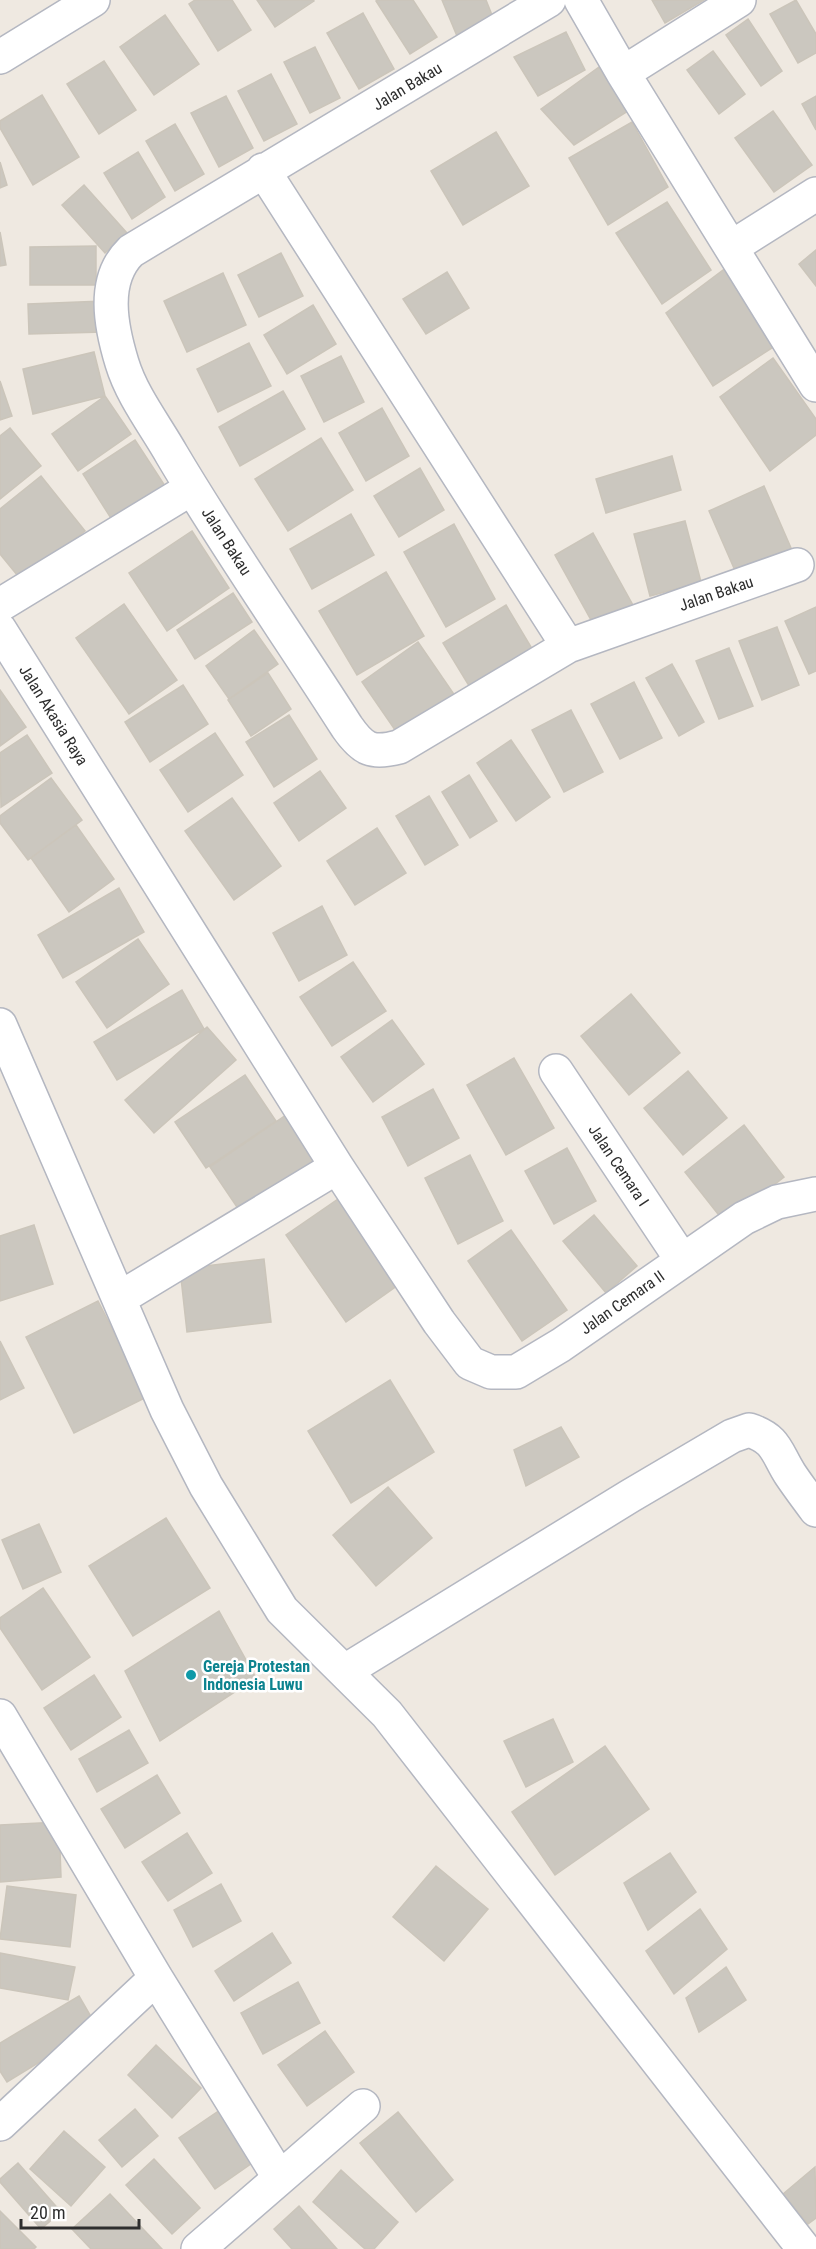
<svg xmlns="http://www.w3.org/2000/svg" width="816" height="2249" font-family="'Roboto Condensed',sans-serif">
<rect width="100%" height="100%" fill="#efe9e1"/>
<!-- building -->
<path fill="#cbc7bf" stroke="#cbc5ba" stroke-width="1.5" d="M195,0h37l19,30 -33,21 -29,-47z
M257,0h56l1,1 -39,26z
M378,0h35l24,37 -27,17 -34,-53z
M442,0h44l8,20 -37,16z
M652,0h52l-39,23z
M796,0l20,34v19l-18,10 -28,-49z
M363,13l31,56 -35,20 -32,-56z
M165,15l34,49 -45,31 -34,-48z
M748,19l34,52 -21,15 -35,-51z
M566,32l19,38 -47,26 -24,-39z
M315,47l25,51 -30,15 -26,-51z
M713,51l32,43 -26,20 -32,-44z
M104,61l32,49 -37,24 -32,-50z
M599,67l29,44 -54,34 -33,-36z
M271,74l26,50 -33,17 -26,-50z
M42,95l37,62 -46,28 -33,-57v-7z
M226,96l27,52 -34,19 -28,-54z
M816,96v34l-14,-26z
M773,111l39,54 -38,27 -39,-54z
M632,122l36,65 -60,38 -39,-67z
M175,124l29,50 -29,17 -29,-50z
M496,132l33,54 -66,39 -32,-54z
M138,152l27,45 -33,22 -28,-46z
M0,162l7,23 -7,3z
M84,185l43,48 -22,20 -43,-48z
M667,202l44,68 -49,34 -46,-71z
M0,232l6,33 -6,1z
M96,246v39h-66v-38z
M816,250v36l-17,-22z
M281,253l22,43 -44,21 -21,-42z
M727,267l48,79 -62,40 -47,-73z
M447,272l22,36 -43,26 -23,-35z
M223,273l23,52 -59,27 -23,-51z
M103,301l1,31 -75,2 -1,-30z
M313,305l23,39 -49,30 -23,-39z
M249,343l22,43 -53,26 -21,-43z
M94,352l11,44 -72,18 -10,-45z
M341,356l23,46 -40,20 -23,-46z
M773,358l43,61v16l-46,36 -50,-74z
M0,381l12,35 -12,4z
M283,391l22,38 -65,37 -21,-39z
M105,396l26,38 -53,37 -26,-37z
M382,408l27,48 -43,25 -27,-48z
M10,428l31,38 -41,33v-63z
M321,438l32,52 -65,41 -33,-52z
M135,440l32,49 -53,34 -31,-49z
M672,456l9,34 -75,23 -10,-34z
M420,468l24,42 -45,27 -25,-41z
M41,476l44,55 -63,50 -22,-27v-45z
M764,486l31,71 -55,25 -31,-71z
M351,514l23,41 -62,34 -22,-40z
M685,521l16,61 -51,14 -16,-62z
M454,524l41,75 -49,28 -42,-75z
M192,531l37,57 -62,43 -38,-58z
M593,533l41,74 -38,22 -41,-74z
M386,572l38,64 -67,39 -38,-64z
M233,593l19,29 -57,37 -18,-29z
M124,604l53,76 -48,34 -53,-76z
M506,605l31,52 -63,37 -31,-51z
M816,607v64l-7,3 -24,-53z
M777,627l22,58 -37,15 -23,-59z
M254,630l24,34 -49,35 -23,-33z
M418,642l42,61 -56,40 -42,-61z
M729,648l24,58 -34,13 -23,-58z
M672,664l32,58 -25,14 -33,-58z
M268,673l23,36 -40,27 -23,-36z
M634,682l28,56 -42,21 -29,-55z
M183,685l25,39 -58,38 -25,-40z
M0,690l26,37 -26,19z
M571,710l32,62 -39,20 -32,-62z
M289,715l28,44 -43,28 -28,-45z
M215,733l28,42 -55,37 -28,-42z
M27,735l25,38 -51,34 -1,-54z
M511,740l39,57 -34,24 -39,-58z
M320,771l26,37 -47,33 -25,-38z
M469,775l28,46 -27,17 -28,-46z
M51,778l31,42 -54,40 -28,-37v-7z
M429,796l29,49 -33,20 -29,-49z
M232,798l49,68 -47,34 -49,-69z
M76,825l38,54 -45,33 -38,-54z
M377,828l29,45 -51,32 -28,-44z
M119,888l25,44 -81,46 -25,-43z
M322,906l25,49 -48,26 -26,-48z
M138,939l31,45 -62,44 -31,-46z
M353,962l33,49 -54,35 -32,-49z
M182,990l22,39 -87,51 -23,-38z
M631,994l49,59 -51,42 -48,-59z
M392,1020l32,44 -51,38 -32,-45z
M207,1027l29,33 -82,73 -29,-33z
M514,1058l40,70 -48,27 -39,-70z
M688,1071l39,47 -44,37 -39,-47z
M245,1075l31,46 -70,47 -31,-46z
M433,1089l26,49 -51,28 -26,-49z
M286,1115l35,52 -76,52 -35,-52z
M744,1125l40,52 -59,46 -40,-51z
M567,1148l29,53 -42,23 -29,-53z
M470,1155l33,66 -45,23 -33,-66z
M341,1197l60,86 -55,39 -60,-87z
M594,1215l43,51 -31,27 -43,-52z
M34,1225l19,59 -53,17v-65z
M511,1230l56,80 -45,31 -54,-80z
M264,1259l7,63 -84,10 -7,-63z
M98,1301l49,96 -73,36 -48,-96z
M0,1341l24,47 -24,12z
M390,1380l44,72 -83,51 -43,-72z
M561,1427l18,30 -53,29 -12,-36z
M388,1487l44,51 -56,48 -43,-51z
M166,1518l44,70 -77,48 -44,-70z
M39,1524l22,48 -38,17 -21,-49z
M43,1588l47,69 -48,33 -42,-62v-10z
M219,1611l37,67 -96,63 -35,-70z
M94,1675l27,42 -50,33 -27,-42z
M553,1719l20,43 -47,25 -22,-46z
M129,1730l19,33 -51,29 -18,-33z
M605,1746l44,63 -94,66 -43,-63z
M157,1775l23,38 -55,35 -24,-39z
M59,1822l2,55 -61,5v-57z
M187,1833l25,40 -44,28 -26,-39z
M670,1853l26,39 -48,38 -24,-47z
M436,1866l52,43 -44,52 -51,-44z
M221,1884l20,37 -48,26 -19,-37z
M7,1886l69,9 -6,52 -70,-8z
M700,1909l27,40 -53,45 -28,-43z
M272,1933l19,30 -57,38 -19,-30z
M0,1953l75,14 -7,33 -68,-12z
M726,1967l20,33 -47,32 -13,-34z
M298,1982l22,41 -57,31 -22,-41z
M79,1996l18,31 -90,55 -7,-11v-28z
M325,2031l29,41 -47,34 -29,-41z
M156,2045l45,43 -29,30 -44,-43z
M135,2109l23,27 -36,31 -23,-27z
M220,2110l35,51 -40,28 -36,-51z
M398,2112l55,68 -37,32 -56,-69z
M64,2131l41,36 -34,39 -41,-37z
M154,2159l46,49 -28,26 -46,-49z
M18,2163l43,49 -20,17 -41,-47v-3z
M815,2167l1,51 -8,6 -25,-30z
M341,2170l57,52 -24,27h-9l-52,-47z
M110,2194l52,55h-71l-19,-20z
M299,2206l38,43h-45l-18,-20z
M0,2211l36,36 -2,2h-34z"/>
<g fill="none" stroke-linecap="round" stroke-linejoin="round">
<defs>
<path id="minor" d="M549,0l-418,251c-30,29 -20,76 -9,112 10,33 33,62 50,92 55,93 117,181 175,272 16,23 25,27 52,20l169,-101 229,-81
M581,0l42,73 193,312
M0,57l93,-57
M623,73l116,-73
M263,170l305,476
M732,247l84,-53
M0,605l192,-117
M0,630l337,537 102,155 31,41 21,9h25l45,-27 183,-127 33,-16 39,-8
M0,1025l167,385 39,76 76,124 105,104 417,535
M556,1071l126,189
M120,1298l217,-131
M345,1671l285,-175 102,-60 17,-6c28,9 27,22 41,44 8,12 17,24 26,36
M0,1716l156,262 123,199
M0,2124l156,-146
M198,2249l165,-143"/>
</defs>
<!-- minor casing -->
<use href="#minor" stroke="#b4b7c1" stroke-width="36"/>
<!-- minor -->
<use href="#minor" stroke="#fff" stroke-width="33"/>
</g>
<!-- markers -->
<circle fill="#0f9aa8" stroke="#fff" stroke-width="2" cx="191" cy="1675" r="6"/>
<g text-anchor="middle" stroke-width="5" stroke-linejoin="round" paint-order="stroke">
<!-- street labels -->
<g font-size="16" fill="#2e2e2e" stroke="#fff">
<text transform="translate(407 86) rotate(-31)" y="6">Jalan Bakau</text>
<text transform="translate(227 541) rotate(57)" y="6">Jalan Bakau</text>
<text transform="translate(716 593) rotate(-19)" y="6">Jalan Bakau</text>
<text transform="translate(54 715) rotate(58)" y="6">Jalan Akasia Raya</text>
<text transform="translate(619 1165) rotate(56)" y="6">Jalan Cemara I</text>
<text transform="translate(622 1302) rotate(-35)" y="6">Jalan Cemara II</text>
</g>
<!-- culture labels -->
<g font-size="16" font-weight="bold" fill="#0d838f" stroke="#fff" text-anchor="start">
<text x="203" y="1672">Gereja Protestan<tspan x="203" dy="18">Indonesia Luwu</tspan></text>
</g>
</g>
<!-- scale -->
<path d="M21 2219v9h118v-9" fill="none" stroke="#2e2e2e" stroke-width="3"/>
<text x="30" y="2219" font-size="18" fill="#2e2e2e" stroke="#ffffff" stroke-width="4.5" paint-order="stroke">20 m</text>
</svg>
